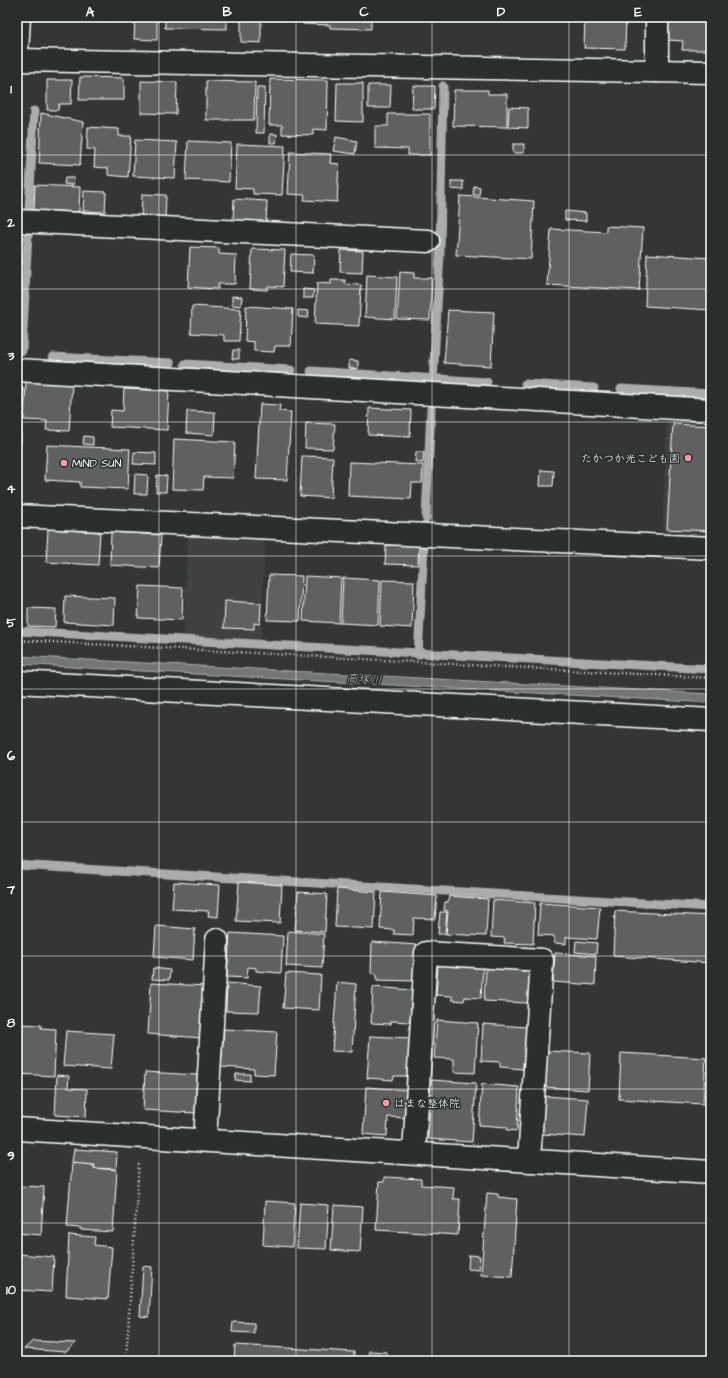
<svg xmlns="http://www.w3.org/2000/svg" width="728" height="1378" font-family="'Architects Daughter','Klee One',sans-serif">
<rect width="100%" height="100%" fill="#333536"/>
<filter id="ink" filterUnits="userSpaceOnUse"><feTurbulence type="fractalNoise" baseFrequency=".025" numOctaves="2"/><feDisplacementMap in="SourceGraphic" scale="8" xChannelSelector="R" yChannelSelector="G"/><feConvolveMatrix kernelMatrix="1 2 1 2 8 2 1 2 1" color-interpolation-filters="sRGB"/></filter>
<g filter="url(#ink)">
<!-- built -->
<path fill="#404243" d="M667,421l44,2v117l-49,-2z
M188,533l77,3 -4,104 -78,-4z"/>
<!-- water -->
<path fill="#737576" stroke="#abacad" d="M17,656l694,38v9l-694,-39z"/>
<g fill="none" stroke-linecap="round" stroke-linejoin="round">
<!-- stream -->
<path stroke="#abacad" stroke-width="9" d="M29,210l5,-99
M22,351l6,-118
M53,357l118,6
M185,364l106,6
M311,371l176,11
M433,381l7,-128 3,-167
M525,384l69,4
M621,389l90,5
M17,444l3,-54
M426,518l5,-109
M17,631l694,38
M418,655l6,-109
M17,865l694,42"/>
</g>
<!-- building -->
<path fill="#5f6162" stroke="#fff" d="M97,17h27v4h-27z
M165,17h62v12l-62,-1z
M241,17h20v26l-20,-1z
M303,17h68v12l-41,-1v-3l-27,-1z
M585,17h41l-1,32 -41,-1z
M668,17h43v33h-29l1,-9 -16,-1z
M135,18l22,1v21l-23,-1z
M80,77l44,1v22h-45z
M270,79l58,1 -1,50 -14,-1v6l-31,-1v-9h-13z
M47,80h25l-1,24h-12l-1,6h-11z
M141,81l36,1 -1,32 -35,-1z
M206,81l49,1 -1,38h-48z
M337,83h26v39l-27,-1z
M368,85h23l-1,23h-22z
M413,86h22l-1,23h-22z
M257,87h8l-1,46h-8z
M454,90h34v4h19v33l-54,-1z
M509,107l19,1v20l-20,-1z
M41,113l42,9 -3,43 -41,-2z
M388,114h42v41h-22v-6l-33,-1v-22h13z
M88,127l31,2v7h12l-3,41 -20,-2v-7l-14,-1 1,-17 -8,-1z
M270,134h7l-1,9h-6z
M336,137l21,4 -2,13 -22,-3z
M135,140l42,2 -2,36 -42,-2z
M188,141l43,2 -2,39 -43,-2z
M237,144l48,2 -3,49 -29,-1v-5l-18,-1z
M513,144h11v9h-11z
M290,152l41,2 -1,9 9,1 -2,38 -33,-2 1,-5 -17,-1z
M65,178h9l-1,7 -9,-1z
M451,181h12v9l-12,-1z
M35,185l45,2 -1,25 -45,-2z
M474,186l6,1 -1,8h-6z
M84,191l22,1 -1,20 -22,-1z
M142,194l24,1 -1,23 -24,-1z
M460,196l74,5 -3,58 -75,-4z
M234,199l33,2 -1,23 -33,-1z
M565,211l21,2v8l-21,-1z
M606,226l37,2 -4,62 -92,-5 4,-56 55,3z
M190,247l29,1v6l17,1 -1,29h-17v5l-30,-2z
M252,249l33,1 -2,37 -15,-1 -1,4 -17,-1z
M341,250l22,1 -1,22 -22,-1z
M291,254l23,1 -1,18 -23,-1z
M647,254l64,4v52l-66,-4z
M400,272l14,1v5h18l-2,42 -33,-1z
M367,275l30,2 -2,42 -30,-2z
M331,280h14v4l16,1 -2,41 -44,-2 2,-41 14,1z
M303,289l11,1 -1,8h-10z
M232,296l10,1 -1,9 -9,-1z
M192,306l49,3 -2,32h-15v-6l-33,-2z
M246,306l47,3 -2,37h-16l-1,6 -20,-1v-9l-9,-1z
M298,310l11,1 -1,7 -10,-1z
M448,310l46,2 -3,54 -47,-3z
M233,350h6v9h-7z
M349,360l9,1v8l-9,-1z
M26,382l46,2 -3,47 -23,-1 1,-9 -23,-1z
M124,389l45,2 -2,39 -57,-3 1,-17 12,1z
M260,404l20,1 -1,6 12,1 -4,68 -31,-1z
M369,408l42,2 -1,27 -42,-2z
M187,411l28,1 -1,23 -28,-2z
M306,423l29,1 -2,25 -28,-1z
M673,424l38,2v105l-44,-2z
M84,436l9,1v8l-10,-1z
M174,439l61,3 -2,36 -29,-1 -1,13 -31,-1z
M47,445l83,4 -2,40 -48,-2v-5l-35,-2z
M134,452l22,1v12l-23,-1z
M416,452h8l-1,11 -8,-1z
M302,456l31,1 -2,41 -31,-2z
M349,462l74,3 -1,18h-10l-1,16 -63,-3z
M541,470l13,1 -1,15h-13z
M135,474l13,1 -1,19h-13z
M157,475l10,1 -1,16h-10z
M48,529l52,3 -2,33 -52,-3z
M111,532l50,3 -2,33 -49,-3z
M386,545l33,1 -1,19 -33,-1z
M269,575l33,1 -2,45 -33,-1z
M305,576l36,2 -2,45 -36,-2z
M343,578l37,2 -2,45 -37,-2z
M382,580l32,1 -2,47 -32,-2z
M140,586l43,2 -1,32 -44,-2z
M65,596l50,2 -1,27 -50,-3z
M225,601l36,2 -1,21 -6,-1v6l-30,-1z
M28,608l28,1 -1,18 -27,-1z
M174,882l46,3 -2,32 -10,-1 1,-5 -37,-2z
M239,882l43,3 -2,38 -44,-2z
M337,889l39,3 -2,37 -39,-2z
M298,892l29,2 -2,38 -30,-2z
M382,892l55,4 -2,23 -21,-1 -1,17 -19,-1v-4l-14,-1z
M449,896l39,3 -2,37 -40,-2 2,-23 -4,-1 1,-8h3z
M493,900l42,3 -2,41 -29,-1 1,-5 -14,-1z
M540,903l60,4 -3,32 -31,-2v7l-12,-1v-7l-16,-1z
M615,911l96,5 -1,47 -97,-7z
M440,912h7l-2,22h-7z
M156,926l39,3 -2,31 -39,-3z
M288,931l36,3 -2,34 -36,-2z
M230,933l53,3 -2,37 -25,-2v-3l-8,-1 -1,11 -20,-1z
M576,941l21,2 -1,11 -21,-2z
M372,942l46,3 -3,36 -38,-1v-6l-6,-1z
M555,953l41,3 -1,29 -42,-3z
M438,964l45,3 -2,31 -16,-1 -1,4 -12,-1v-4l-16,-1z
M486,966l38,3 -1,3h7l-2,31 -44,-2z
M153,968l17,2 -1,10 -17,-1z
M286,973l35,2 -2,35 -36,-2z
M337,982l19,2 -4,68 -20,-1z
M151,983l54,3 -3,52 -54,-4z
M227,983l34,3 -2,26 -33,-1z
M373,987l39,3 -2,32 -19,-1v3l-20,-1z
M437,1020l41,3 -3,50 -21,-1v-13l-20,-1z
M17,1024l24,1v3l15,1 -2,47 -37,-2z
M483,1024l43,3 -3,42 -23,-2v-5l-19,-1z
M224,1029l53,3 -3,43 -20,-1v-5l-33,-2z
M66,1031l48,3 -3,35 -48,-3z
M370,1036l41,2 -3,38h-14l-1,4 -26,-2z
M546,1051l44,2 -2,37 -44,-3z
M621,1053l85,5 -3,46 -84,-5z
M145,1072l52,3 -2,38 -52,-3z
M236,1074h14v7l-15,-1z
M57,1075l12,1 -1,12 19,1 -1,28 -31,-2z
M431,1080l45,3 -4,59 -44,-3z
M482,1084l37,3 -2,44 -10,-1v-3l-28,-2z
M366,1087l42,3 -2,28 -18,-1 -1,19 -24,-2z
M544,1096l44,3 -3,38 -43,-3z
M74,1149l43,3 -1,17 -23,-1 1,-4 -22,-2z
M72,1163l21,2v3l24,2 -4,62 -32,-2v-2l-14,-1z
M384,1177l37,2v6l33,2 -1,12h7l-2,36 -82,-5 3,-48h5z
M17,1186l27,1 -3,48 -24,-2z
M487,1193l11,1v3l19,2 -5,78 -31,-2z
M265,1201l30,2 -3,44 -29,-2z
M300,1203l29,2 -3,44 -29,-1z
M334,1205l29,2 -3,45 -29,-2z
M69,1235l26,2 -1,8 18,2 -4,52 -42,-3z
M17,1254l37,3 -2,35 -35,-2z
M469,1255l11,1 -1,14 -11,-1z
M143,1266l9,1 -3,50 -9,-1z
M233,1322l21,1v10l-22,-1z
M33,1341l43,2 -10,9 -42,-3z
M235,1345l119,7v9h-120z
M369,1351l18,1v9h-19z"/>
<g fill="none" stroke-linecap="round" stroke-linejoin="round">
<defs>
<path id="street" d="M657,17v54
M17,221l411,20
M17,370l694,40
M17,516l694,32
M17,682l694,38
M17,1129l694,43
M205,1140l12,-200
M414,1153l12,-200 116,7 -13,201"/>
<path id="secondary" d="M17,53l2,-36
M17,60l694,12"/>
</defs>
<!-- street casing -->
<use href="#street" stroke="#fff" stroke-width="25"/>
<!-- secondary casing -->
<use href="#secondary" stroke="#fff" stroke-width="25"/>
<!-- path -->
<path stroke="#fff" stroke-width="2.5" stroke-dasharray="1 3" stroke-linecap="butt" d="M17,640l694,38
M126,1361l13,-199"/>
<!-- street -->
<use href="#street" stroke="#2a2d2e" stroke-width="22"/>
<!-- secondary -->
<use href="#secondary" stroke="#2a2d2e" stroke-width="22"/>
</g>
</g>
<!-- grid -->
<path fill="none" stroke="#fff" stroke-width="1" stroke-opacity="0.55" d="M159,17v1344M296,17v1344M432,17v1344M569,17v1344M17,155h694M17,289h694M17,422h694M17,556h694M17,689h694M17,822h694M17,956h694M17,1089h694M17,1223h694"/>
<!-- markers -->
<g fill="#ff9aa2" stroke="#2a2d2e" stroke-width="1.5">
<circle cx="688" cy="458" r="4"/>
<circle cx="64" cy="463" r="4"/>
<circle cx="386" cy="1103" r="4"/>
</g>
<g text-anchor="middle" stroke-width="3" stroke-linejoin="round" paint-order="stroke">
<!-- poi labels -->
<g font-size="11" fill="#fff" stroke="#2a2d2e" text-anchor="start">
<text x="680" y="462" text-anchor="end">たかつか光こども園</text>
<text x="72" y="467">MIND SUN</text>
<text x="394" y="1107">はまな整体院</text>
</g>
<!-- water labels -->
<g font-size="12" font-style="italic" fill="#b2b3b4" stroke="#2a2d2e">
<text transform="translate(364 679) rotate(3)" y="4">高塚川</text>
</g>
</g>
<!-- margin -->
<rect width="728" height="1378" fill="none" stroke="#2a2d2e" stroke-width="44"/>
<rect x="22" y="22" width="684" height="1334" fill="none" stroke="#fff" stroke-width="1.5"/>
<g font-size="13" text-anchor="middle" font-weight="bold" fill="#fff">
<text x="90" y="16">A</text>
<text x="227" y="16">B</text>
<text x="364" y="16">C</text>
<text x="501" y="16">D</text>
<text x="638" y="16">E</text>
<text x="11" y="93">1</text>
<text x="11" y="227">2</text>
<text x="11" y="360">3</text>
<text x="11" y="493">4</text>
<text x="11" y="627">5</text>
<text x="11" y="760">6</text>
<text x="11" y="894">7</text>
<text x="11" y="1027">8</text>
<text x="11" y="1160">9</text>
<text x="11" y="1294">10</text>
</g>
</svg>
